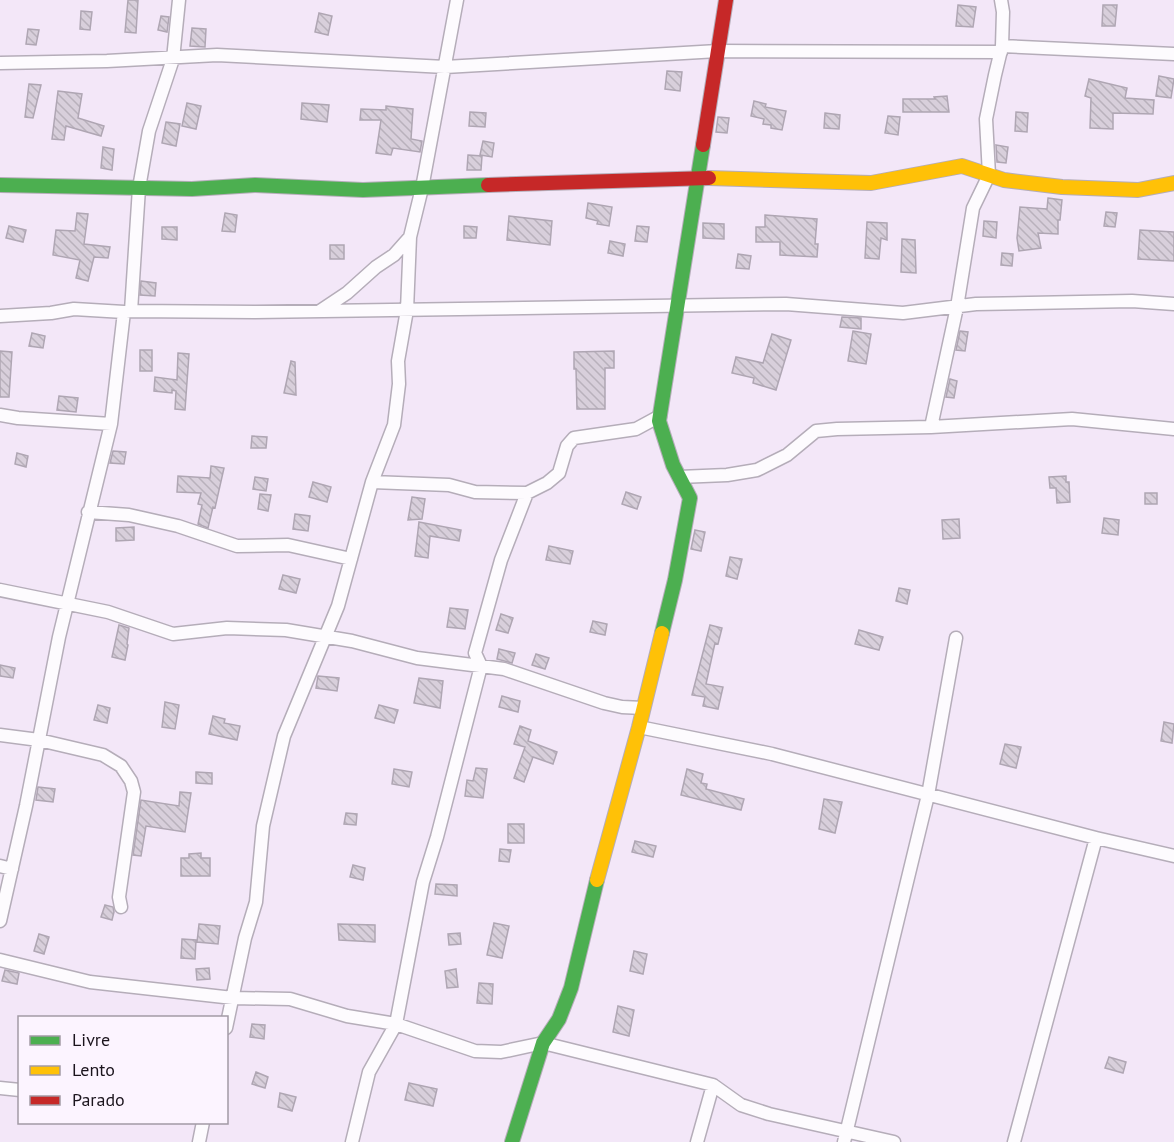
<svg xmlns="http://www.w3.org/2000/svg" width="1174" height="1142" font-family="'PT Sans',sans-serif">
<defs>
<pattern id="building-back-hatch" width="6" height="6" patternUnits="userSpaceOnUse" patternTransform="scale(1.5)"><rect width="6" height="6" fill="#d8cfdb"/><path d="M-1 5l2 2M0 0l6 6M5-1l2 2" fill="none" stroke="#b9b1bc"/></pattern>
</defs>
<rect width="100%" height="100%" fill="#f3e7f8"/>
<!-- building -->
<path fill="url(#building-back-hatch)" stroke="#afa6b3" stroke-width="1.5" d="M128,0h10l-2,33 -11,-1z
M958,5l18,2 -3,20 -17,-1z
M1103,5h14l-2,21h-13z
M81,11l11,1 -2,18 -10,-1z
M319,13l13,3 -4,19 -13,-3z
M161,16l8,1 -2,15 -9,-2z
M192,28l14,1 -1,18 -15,-1z
M28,29l11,1 -3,15 -10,-1z
M667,71l15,1 -2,19 -15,-2z
M1159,76l15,3 -3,19 -15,-2z
M1089,79l38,9 -2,10 29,2 -1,14 -40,-1v16l-23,-1 1,-30 -6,-2z
M29,84l12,1 -8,33 -8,-1z
M58,91l24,3 -4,24 26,8 -3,10 -35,-10 -2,14 -12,-1z
M947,96l2,16h-46v-13h32l-1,-2z
M754,101l12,3 -1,3 21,4 -4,19 -11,-2v-3l-8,-1 1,-5 -13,-3z
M187,103l14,3 -5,23 -14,-3z
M302,103l27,2 -2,17 -26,-3z
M386,106l27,3 -2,30 11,2 -2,11 -27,-4 -2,7 -15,-2 5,-33h-21l1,-11 25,1z
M470,112l16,1 -1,14 -16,-1z
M1016,112l12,1 -1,19 -12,-1z
M825,113l15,2 -1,14 -15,-1z
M888,116l12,1 -2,18 -13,-2z
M718,117l11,1 -2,15 -11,-1z
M166,122l14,2 -4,22 -14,-3z
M483,141l11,2 -2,14 -12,-2z
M996,145l12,2 -2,16 -9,-1z
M103,147l11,2 -2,21 -11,-2z
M468,155l14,1 -1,14h-14z
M1048,198l14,2 -2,20h-2v14l-20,-1 3,15 -22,3 -2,-13 3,-31 27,2z
M588,203l24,4 -3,19 -12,-2 1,-3 -12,-3z
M1106,212l11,1 -2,14 -11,-1z
M77,213l11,1 -4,30 26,3 -2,11 -14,-1 -6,24 -12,-3 4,-18 -27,-5 3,-25 19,1z
M225,213l12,2 -2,17 -13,-1z
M765,215l52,4 -2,25h3l-1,13 -37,-2v-13h-24v-15h9z
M509,216l43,5 -2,24 -43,-5z
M984,221l13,1 -1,16 -13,-2z
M867,222l20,1v17l-6,-2 -2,21 -14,-1z
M703,223l21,1v15l-21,-1z
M9,226l17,4 -3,12 -17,-4z
M464,226l13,1 -1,11h-12z
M637,226l12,1 -2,15 -12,-1z
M162,227h15v13l-15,-1z
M1140,230l34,2v29l-36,-2z
M902,239l13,1 1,33 -15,-1z
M610,241l15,3 -2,12 -15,-3z
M330,245h14v14h-14z
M1002,253l11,1 -1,12 -11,-1z
M738,254l13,2 -2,13 -13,-1z
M141,281l15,2 -1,13 -15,-1z
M842,317l19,1v11l-21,-2z
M853,331l18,3 -5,30 -18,-3z
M960,331l8,1 -3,19 -9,-1z
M32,333l13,3 -2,12 -14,-2z
M772,334l19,6 -15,50 -23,-7 1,-5 -22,-5 4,-16 27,6z
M140,350h12v21h-12z
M0,351l12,1 -3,45h-9z
M614,351v17h-9v41h-28l-1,-40h-2v-17z
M178,353l11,1 -4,56 -10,-1 1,-18 -4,-1v3l-18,-2 1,-14 22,3z
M291,361l4,1 1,33 -12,-2z
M950,379l7,2 -3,17 -8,-1z
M59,396l19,2 -2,14 -19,-2z
M252,436l15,1 -1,11h-15z
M113,451l13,1 -2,12 -14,-1z
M17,453l11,3 -2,11 -11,-3z
M211,466l13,2 -9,40 -2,-1 -5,21 -10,-4 4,-19 -4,-1 3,-11 -24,-1 1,-16 32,2z
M1066,476v6h3l1,20 -13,1 -1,-15h-6l-1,-11z
M255,477l13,2 -2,12 -13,-2z
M313,482l18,5 -4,15 -18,-5z
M626,492l15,5 -4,12 -15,-5z
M1145,493h12v11h-12z
M260,494l11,1 -3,16 -10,-2z
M412,497l13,2 -3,20 -14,1z
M295,514l15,2 -2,15 -15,-2z
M1104,518l15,2 -1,15 -16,-2z
M959,519l1,19 -17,1 -1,-19z
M419,522l42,8 -2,11 -29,-5 -2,22 -13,-2z
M134,527v13l-18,1v-13z
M695,530l10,2 -4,19 -10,-2z
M549,546l24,5 -3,13 -24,-4z
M730,557l12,2 -5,20 -11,-3z
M283,575l17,4 -4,14 -17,-4z
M899,588l11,2 -3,14 -11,-3z
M450,608l18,2 -3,19 -18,-2z
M501,614l12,4 -5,15 -12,-3z
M593,621l14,3 -2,11 -15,-3z
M119,625l10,3 -2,16 1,1 -3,15 -13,-3z
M710,625l12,3 -4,16 -3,-1 -9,41 17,3 -5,22 -15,-3 2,-9 -13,-2z
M859,630l24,7 -4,13 -24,-6z
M499,649l16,4 -3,10 -15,-4z
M536,654l13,4 -4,11 -13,-4z
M0,665l15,3 -2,10 -13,-2z
M318,676l21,2 -2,13 -21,-3z
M419,678l24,3 -3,27 -26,-5z
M502,696l18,5 -2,11 -19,-5z
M165,702l14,3 -4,24 -13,-2z
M98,705l12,3 -3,15 -13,-3z
M379,705l19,5 -4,13 -19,-5z
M213,716l12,3 -1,4 16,3 -3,14 -28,-6z
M1164,722l10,2 -2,19 -11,-2z
M520,726l11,4 -3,11 29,11 -4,12 -20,-7 -9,25 -10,-4 11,-31 -11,-3z
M1005,744l16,3 -5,21 -16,-4z
M476,768l11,1 -4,29 -18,-2 2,-16 6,1z
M394,769l18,3 -3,15 -17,-3z
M687,769l16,5 -2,9 6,1 -1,5 38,10 -3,11 -60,-15z
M196,772l16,1v11l-16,-1z
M38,787l17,2 -2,13 -17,-2z
M180,792l11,1 -6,39 -39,-6 -5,30 -8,-1 8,-55 38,6z
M824,799l18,3 -7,31 -16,-4z
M346,813l11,1 -1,11 -12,-1z
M508,824h16v19h-16z
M635,841l21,5 -3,11 -21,-5z
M500,849l11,1 -2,12 -10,-1z
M201,853v5h9v18h-29v-18h8v-4z
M353,865l12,3 -2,12 -13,-3z
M436,884l21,1v11l-22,-2z
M105,905l8,2 1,5 -2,8 -11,-3z
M494,923l15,3 -7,32 -15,-3z
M199,924l21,2 -2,18 -21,-2z
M338,924l37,1v17l-36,-2z
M460,933l1,11 -12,1 -1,-11z
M39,934l10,3 -5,17 -10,-3z
M182,939l14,1 -1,19 -14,-1z
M634,951l13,3 -4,20 -13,-3z
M209,968l1,11 -13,1 -1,-11z
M456,969l2,18 -11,1 -2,-17z
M5,970l14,3 -2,11 -15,-3z
M479,983l14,1 -1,20 -15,-1z
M618,1006l16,4 -5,26 -16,-4z
M252,1024l13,1 -1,14 -14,-2z
M1109,1057l17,5 -3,11 -18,-5z
M256,1072l12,5 -3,11 -13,-4z
M409,1083l28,6 -4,17 -28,-6z
M280,1093l16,4 -4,14 -14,-4z"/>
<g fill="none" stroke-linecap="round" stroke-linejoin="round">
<defs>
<path id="street" d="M1002,46l172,8
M0,63l107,-2 110,-6 228,12 273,-16 283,1
M131,311l124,1 531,-8 117,9 73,-9 156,-3 42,3
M320,311l27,-18 29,-26 18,-12 16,-18 12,-49 35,-188
M0,316l51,-3 23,-4 50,3
M0,415l18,3 93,6
M931,427l26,-120 16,-99 16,-33 -3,-56 9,-44 7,-29 1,-34 -2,-12
M679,477l48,-2 30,-5 30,-15 29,-24 21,-2 94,-2 141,-8 102,10
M372,482l77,3 26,7 52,1 20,-10 12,-10 8,-27 7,-8 62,-9 24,-13
M88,512l41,3 49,11 59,20 51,-1 63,14
M0,590l108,22 65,22 54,-6 59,2 66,11 65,17 87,11 100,34 18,4 21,1
M639,727l133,27 324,84 78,18
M0,735l39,5 64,15 18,11 10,15 3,11 -15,105 2,10
M0,866l12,3
M0,921l26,-115 33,-169 52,-213 13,-112 7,-1 8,-123 10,-57 24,-72 6,-59
M0,960l90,22 143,16 57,1 57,17 49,8 27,-142 14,-45 44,-171 -6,-13 26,-93 26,-67
M226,1028l19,-90 11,-36 7,-76 21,-90 54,-130 34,-124 22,-57 5,-41 -1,-23 9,-51 3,-73
M0,1088l20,2
M199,1142l4,-20
M352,1142l17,-70 27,-48 79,27 26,1 42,-9 170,42 28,20 28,9 125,28
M697,1142l16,-57
M844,1142l84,-347 28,-157
M1014,1142l82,-304"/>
<path id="fast" d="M0,185l192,4 63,-4 108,5 125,-5
M662,633l13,-53 15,-82 -17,-33 -14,-44 44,-276
M512,1142l31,-99 16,-24 12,-31 26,-108"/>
<path id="slow" d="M709,178l162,5 91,-17 42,14 58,7 76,3 36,-7
M597,880l42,-153 23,-94"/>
<path id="jam" d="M703,145l23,-145
M488,185l221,-7"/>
</defs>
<!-- street casing -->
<use href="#street" stroke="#b5adb9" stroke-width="15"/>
<!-- fast casing -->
<use href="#fast" stroke="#b5adb9" stroke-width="16"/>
<!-- slow casing -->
<use href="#slow" stroke="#b5adb9" stroke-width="16"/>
<!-- jam casing -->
<use href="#jam" stroke="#b5adb9" stroke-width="16"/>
<!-- street -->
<use href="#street" stroke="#fdfbfe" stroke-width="12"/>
<!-- fast -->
<use href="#fast" stroke="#4caf50" stroke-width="14"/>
<!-- slow -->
<use href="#slow" stroke="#ffc107" stroke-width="14"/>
<!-- jam -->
<use href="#jam" stroke="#c62828" stroke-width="14"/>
</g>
<!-- legend -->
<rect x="18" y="1016" width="210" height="108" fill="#fcf4ff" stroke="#a29aa5" stroke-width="1.5"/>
<rect x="30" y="1036" width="30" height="9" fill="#4caf50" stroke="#a29aa5" stroke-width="1.5"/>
<text x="72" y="1046" font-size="18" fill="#1b141d">Livre</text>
<rect x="30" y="1066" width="30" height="9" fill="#ffc107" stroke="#a29aa5" stroke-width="1.5"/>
<text x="72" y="1076" font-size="18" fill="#1b141d">Lento</text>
<rect x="30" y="1096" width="30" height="9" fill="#c62828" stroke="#a29aa5" stroke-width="1.5"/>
<text x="72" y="1106" font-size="18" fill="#1b141d">Parado</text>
</svg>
